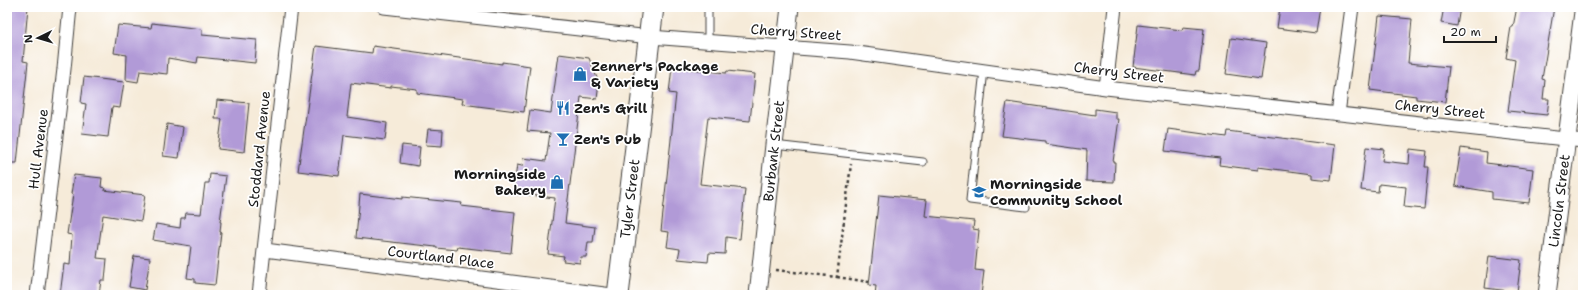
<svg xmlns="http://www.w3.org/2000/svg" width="1590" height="302" font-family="'Shantell Sans',sans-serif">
<rect width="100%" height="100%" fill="#fff"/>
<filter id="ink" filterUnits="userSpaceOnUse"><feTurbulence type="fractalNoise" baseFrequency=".025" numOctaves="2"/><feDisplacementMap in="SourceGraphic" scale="8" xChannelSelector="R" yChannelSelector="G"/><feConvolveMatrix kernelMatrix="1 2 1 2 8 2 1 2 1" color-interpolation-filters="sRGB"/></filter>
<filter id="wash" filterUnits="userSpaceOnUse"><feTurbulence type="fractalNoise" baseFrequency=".012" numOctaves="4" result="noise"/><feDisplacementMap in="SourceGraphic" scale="16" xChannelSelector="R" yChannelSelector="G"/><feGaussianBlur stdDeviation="0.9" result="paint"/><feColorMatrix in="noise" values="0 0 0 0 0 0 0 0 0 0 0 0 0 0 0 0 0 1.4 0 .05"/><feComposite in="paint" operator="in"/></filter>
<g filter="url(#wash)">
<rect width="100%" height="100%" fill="#f6ebd9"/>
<g id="blocks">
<!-- building -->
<path fill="#b19ad7" d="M7,7h21l-5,54 5,1 -11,101h-10z
M1280,7h40l-4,26 -39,-5z
M1444,7h16l-3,19 -16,-3z
M1517,7h37l-12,72 3,1 -2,19h6l-2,16 -39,-4 7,-51 -9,-2 5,-31h2z
M1379,16l33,3 -4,44 41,4 -4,35 -29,-3v-3l-46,-6z
M152,23l50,6v6l55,5 -2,23 -57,-6 -1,6 -29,-5 -1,16 -27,-3 -2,11 -12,-2 1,-25 -13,-2 4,-28 33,3z
M1138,25l44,5 1,-3 21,2 -5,42h-3l-1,4 -62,-8z
M1231,38l35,5 -5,36 -35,-5z
M316,46l56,7 1,-7 129,18v-2l28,4 -6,46 -62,-8 1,-5 -46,-6v-4l-26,-3v2l-40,-5 -4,34 40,6 -2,17 -41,-5 -5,41 -41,-5z
M559,54l30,4 10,25 -2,16 -16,-2 -16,126 30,4 -2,15h-5l-2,15h-5l-1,6 -17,-2 1,-5 -16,-2 7,-56 -42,-5 4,-28 5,1 1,-8 23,3 4,-28 -23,-2 3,-21 21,3z
M672,67l54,6 1,-2 28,3 -5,47 -42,-4 -8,67 45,5 -5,50 -14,-2 -1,17 -16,-1 -1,9 -30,-3 2,-10 -13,-2 2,-15 -8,-1 15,-137 -7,-1z
M84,77l40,5 -4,26 -8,-1 -4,30 -26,-3 4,-30 -5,-1z
M217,100l32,3 -5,49 -26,-3 4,-30h-7z
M1007,102l88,13v-6l21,3v7h3l-6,43h2l-1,20 -28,-1 1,-31 -42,-6v-3l-43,-5z
M167,124l16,3 -4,31 -16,-2z
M428,129l15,1 -1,16 -16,-1z
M1168,129l58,8 1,-6 108,14 -4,35 -19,-2v-4l-54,-7v3l-39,-5 1,-7 -55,-7z
M402,145l18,2 -2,19 -18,-3z
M1366,147l18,2 -2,12 27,3 1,-15 17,2 -2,16h3l-4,42 -20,-2 2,-20 -27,-3 -1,8 -17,-2z
M1461,148l26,4 -1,11 47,6 -4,34 -37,-4v-7l-37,-6z
M210,174l16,2 -6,46h1l-1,10h1l-6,53 -20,-2v-4l-8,-1 4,-32 -38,-6 3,-16 24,4 1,-10h4l1,-5 15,1 4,-31h4z
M74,175l28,3 -1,9 4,1 -1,2 41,5 -4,26 -38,-6 -6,43 10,1 -2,21h-4l-2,15h-39l4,-31 6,1 2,-30 -5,-1 6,-40h-2z
M360,194l42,5v-2l60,6 -1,3 54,6 -4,41 -53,-6 -1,3 -21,-2v-1l-80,-9z
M879,195l48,5 -2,16 49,5 -1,8 6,1 -4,40 9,1 -3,24h-106l1,-9 -7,-1z
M134,256l16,2 -5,32 -16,-3z
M1489,256l32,4 -4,32 -32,-4z"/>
</g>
</g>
<g filter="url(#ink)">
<use href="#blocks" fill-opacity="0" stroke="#3d3b38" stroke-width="1"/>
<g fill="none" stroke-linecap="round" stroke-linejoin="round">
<defs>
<path id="service" d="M708,42v-35
M984,70l-14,130 56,7
M774,145l149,17"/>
<path id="minor" d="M384,7l266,30 200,15 256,36 477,53
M1106,88l9,-81
M1338,114l14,-107
M265,250l347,45
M37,295l27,-226 6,-62
M259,295l32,-288"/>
<g id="tertiary">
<path id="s1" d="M758,295l16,-150 16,-138"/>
<path id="s2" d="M1547,295l36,-283"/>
</g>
<g id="primary">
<path id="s3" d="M618,295l35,-288"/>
</g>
</defs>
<!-- service casing -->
<use href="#service" stroke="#3d3b38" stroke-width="9"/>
<!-- minor casing -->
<use href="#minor" stroke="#3d3b38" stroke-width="15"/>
<!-- tertiary casing -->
<use href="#tertiary" stroke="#3d3b38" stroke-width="19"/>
<!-- primary casing -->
<use href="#primary" stroke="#3d3b38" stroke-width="23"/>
<!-- path -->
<path stroke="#3d3b38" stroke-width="2.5" stroke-dasharray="3 3" stroke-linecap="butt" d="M776,270l61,7 14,-113
M837,277l32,5"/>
<!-- service -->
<use href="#service" stroke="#fff" stroke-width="7"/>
<!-- minor -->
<use href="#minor" stroke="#fff" stroke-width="13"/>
<!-- tertiary -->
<use href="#tertiary" stroke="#fff" stroke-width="17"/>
<!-- primary -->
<use href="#primary" stroke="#fff" stroke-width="21"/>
</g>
</g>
<!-- icons -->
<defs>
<symbol id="shop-bare" viewBox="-9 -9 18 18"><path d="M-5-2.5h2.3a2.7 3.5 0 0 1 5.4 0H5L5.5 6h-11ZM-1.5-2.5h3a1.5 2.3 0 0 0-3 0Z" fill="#1f6fb2" stroke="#fff" stroke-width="2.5" paint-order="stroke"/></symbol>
<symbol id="restaurant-bare" viewBox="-9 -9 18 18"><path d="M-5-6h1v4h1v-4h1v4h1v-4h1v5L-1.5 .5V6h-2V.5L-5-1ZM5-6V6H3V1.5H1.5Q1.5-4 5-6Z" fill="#1f6fb2" stroke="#fff" stroke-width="2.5" paint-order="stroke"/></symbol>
<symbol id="bar-bare" viewBox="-9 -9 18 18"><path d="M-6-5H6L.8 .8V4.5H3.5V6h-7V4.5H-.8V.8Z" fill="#1f6fb2" stroke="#fff" stroke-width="2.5" paint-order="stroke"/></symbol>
<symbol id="school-bare" viewBox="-9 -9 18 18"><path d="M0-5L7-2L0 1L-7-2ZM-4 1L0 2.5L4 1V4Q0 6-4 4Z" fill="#1f6fb2" stroke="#fff" stroke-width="2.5" paint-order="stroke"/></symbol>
</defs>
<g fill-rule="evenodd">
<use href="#shop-bare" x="570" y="64" width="20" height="20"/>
<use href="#restaurant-bare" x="553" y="98" width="20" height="20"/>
<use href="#bar-bare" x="553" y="129" width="20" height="20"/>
<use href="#shop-bare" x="547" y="172" width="20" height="20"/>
<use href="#school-bare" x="969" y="182" width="20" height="20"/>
</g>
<g text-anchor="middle" stroke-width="3.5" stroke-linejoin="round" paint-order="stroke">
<!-- street labels -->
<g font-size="14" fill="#1c1c1c" stroke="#fff">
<text transform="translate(796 32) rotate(4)" y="5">Cherry Street</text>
<text transform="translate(1119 72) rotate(7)" y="5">Cherry Street</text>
<text transform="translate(1440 109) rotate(6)" y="5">Cherry Street</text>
<text transform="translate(38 149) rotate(-83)" y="5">Hull Avenue</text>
<text transform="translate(259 149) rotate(-84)" y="5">Stoddard Avenue</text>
<text dy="5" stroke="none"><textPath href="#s1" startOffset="145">Burbank Street</textPath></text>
<text dy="5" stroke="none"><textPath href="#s3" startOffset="97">Tyler Street</textPath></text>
<text dy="5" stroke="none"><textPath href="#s2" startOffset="95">Lincoln Street</textPath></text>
<text transform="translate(441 257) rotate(7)" y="5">Courtland Place</text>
</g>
<!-- poi labels -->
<g font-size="14" font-weight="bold" fill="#1c1c1c" stroke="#fff" text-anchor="start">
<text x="591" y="71">Zenner's Package<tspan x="591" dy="16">&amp; Variety</tspan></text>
<text x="574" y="113">Zen's Grill</text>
<text x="574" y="144">Zen's Pub</text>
<text x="546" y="179" text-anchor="end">Morningside<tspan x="546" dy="16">Bakery</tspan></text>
<text x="990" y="189">Morningside<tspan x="990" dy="16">Community School</tspan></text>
</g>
</g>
<!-- margin -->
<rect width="1590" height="302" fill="none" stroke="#fff" stroke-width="24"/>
<!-- north arrow -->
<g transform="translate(38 38) rotate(265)" stroke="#ffffff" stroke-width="3" paint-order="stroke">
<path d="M0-3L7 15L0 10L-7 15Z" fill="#1c1c1c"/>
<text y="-6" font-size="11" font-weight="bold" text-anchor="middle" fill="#1c1c1c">N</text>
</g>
<!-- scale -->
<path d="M1444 36v6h52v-6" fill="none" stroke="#1c1c1c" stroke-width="2"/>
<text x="1450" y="36" font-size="12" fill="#1c1c1c" stroke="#ffffff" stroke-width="3" paint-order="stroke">20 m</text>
</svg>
